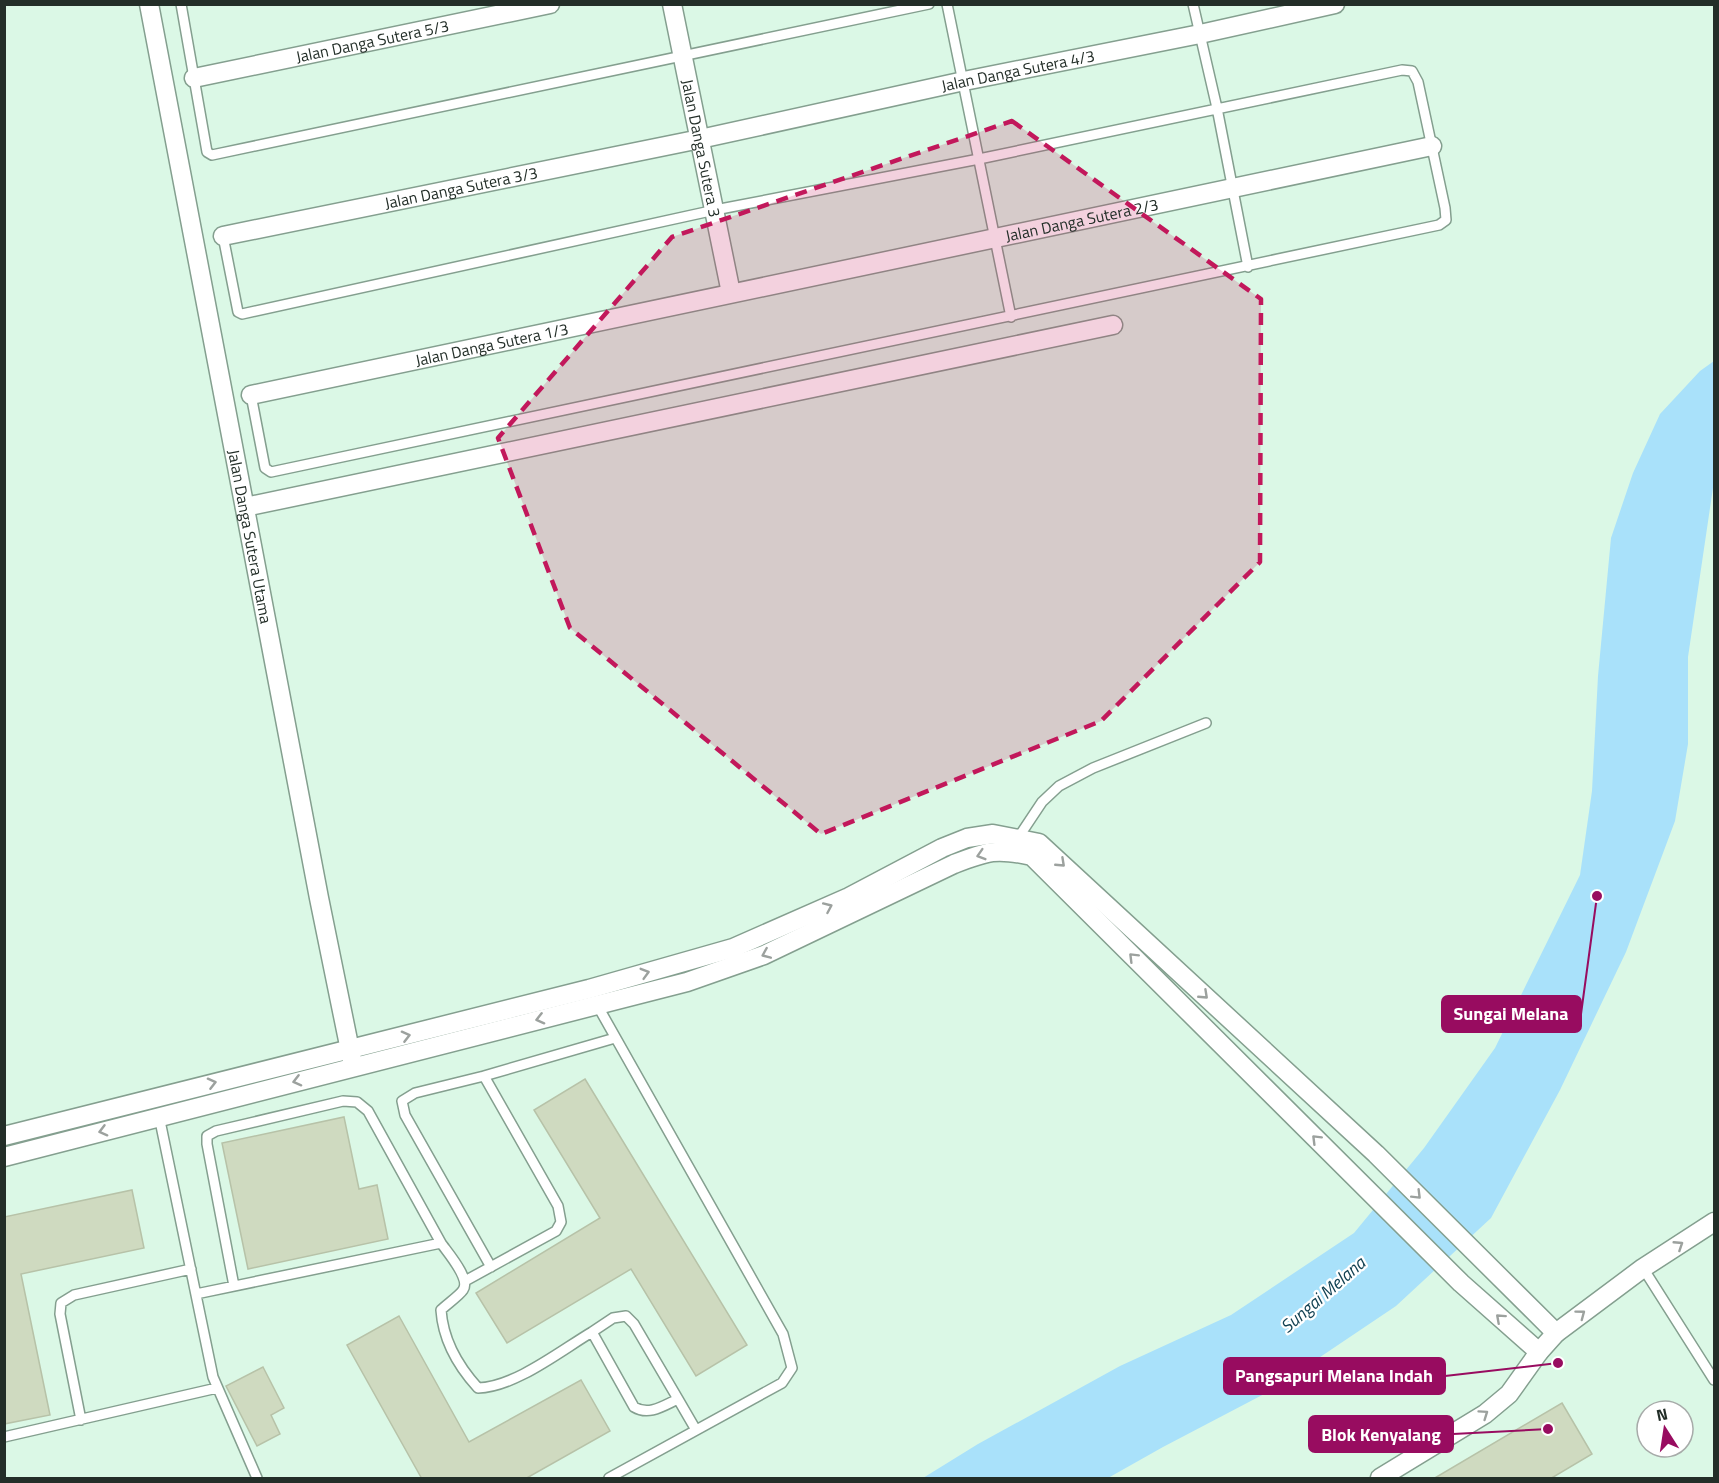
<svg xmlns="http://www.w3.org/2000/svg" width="1719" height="1483" font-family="'Titillium Web',sans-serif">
<rect width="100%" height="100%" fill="#dbf8e6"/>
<!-- water -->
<path fill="#a9e1fa" d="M1714,361v120l-26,176v87l-13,77 -49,131 -66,138 -69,128 -95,88 -128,86 -105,55 -55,31h-185l55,-34 142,-78 111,-51 123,-82 70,-85 71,-100 85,-173 12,-84 6,-115 13,-138 22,-65 27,-59 40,-43z"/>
<!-- building -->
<path fill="#cfdac0" stroke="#b7c2a8" stroke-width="1.5" d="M585,1079l162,266 -51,31 -65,-107 -124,74 -31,-50 124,-75 -66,-108z
M344,1117l15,72 18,-4 11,54 -140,30 -26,-126z
M132,1190l12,58 -123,26 29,141 -46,9v-207z
M399,1316l70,126 112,-62 29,51 -85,48h-103l-75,-134z
M263,1367l21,41 -13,7 9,19 -23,12 -31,-60z
M1562,1403l30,51 -42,25h-117z"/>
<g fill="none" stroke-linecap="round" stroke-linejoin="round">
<defs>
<path id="service" d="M181,4l26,148 5,3 717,-151
M947,4l64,313
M1193,4l24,104 31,159
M223,236l15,76 4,2 473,-104 264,-51 423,-89 10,1 6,11 27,126 1,12 -7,5 -1168,247 -6,-4 -14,-73
M1018,838l24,-36 17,-16 34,-18 113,-45
M596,1003l187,331 9,34 -10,15 -173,95
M484,1076l-69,17 -13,8 3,14 86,152
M159,1116l54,261 44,101
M1643,1268l71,112
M465,1281l91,-50 5,-9 -3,-16 -74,-130 131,-38
M234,1286l-27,-142v-8l9,-5 127,-30 14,1 11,9 73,132
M196,1294l245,-51c7,10 30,36 22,47 -3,5 -17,15 -22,20 2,30 17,56 37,78 37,-1 82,-37 114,-56l42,75c15,9 29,-1 44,-8l18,31
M592,1332l21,-14 13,-2 8,8 44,75
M81,1420l-21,-106 1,-11 13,-8 117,-26
M4,1437l213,-49"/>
<g id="minor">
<path id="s1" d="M149,4l170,894 33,162"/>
<path id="s2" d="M672,4l59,289"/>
<path id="s3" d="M194,78l356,-74"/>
<path id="s4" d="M223,236l477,-97 264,-58 236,-47 135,-30"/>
<path id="s5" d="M251,395l1181,-249"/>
<path d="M245,507l868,-182"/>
<path d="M4,1136l585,-147 144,-41 116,-51 93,-49 25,-10 26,-4 46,9 337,311 180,179"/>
<path d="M4,1157l683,-175 77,-27 190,-91c34,-13 42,-16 78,-8l429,427 78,69"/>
<path d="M1380,1478l105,-64 24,-20 30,-42 17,-19 87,-65 71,-46"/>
</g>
</defs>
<!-- service casing -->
<use href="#service" stroke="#849f8f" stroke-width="12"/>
<!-- minor casing -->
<use href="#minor" stroke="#849f8f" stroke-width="21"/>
<!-- service -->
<use href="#service" stroke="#fff" stroke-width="9"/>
<!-- minor -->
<use href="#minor" stroke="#fff" stroke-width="18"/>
</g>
<!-- one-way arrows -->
<defs><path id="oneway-chevron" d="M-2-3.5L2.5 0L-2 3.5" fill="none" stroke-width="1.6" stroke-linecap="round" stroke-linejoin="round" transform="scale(1.5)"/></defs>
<g stroke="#9ca19e">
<use href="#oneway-chevron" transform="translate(981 855) rotate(163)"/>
<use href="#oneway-chevron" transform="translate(1061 863) rotate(43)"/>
<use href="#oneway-chevron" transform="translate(828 907) rotate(-24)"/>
<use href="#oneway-chevron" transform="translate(766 954) rotate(157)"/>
<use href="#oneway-chevron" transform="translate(1133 957) rotate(-135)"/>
<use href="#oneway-chevron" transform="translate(645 973) rotate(-16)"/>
<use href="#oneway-chevron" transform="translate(1204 995) rotate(43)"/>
<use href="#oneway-chevron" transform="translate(540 1019) rotate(166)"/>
<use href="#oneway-chevron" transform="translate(406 1036) rotate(-14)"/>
<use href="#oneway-chevron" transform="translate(297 1081) rotate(166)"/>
<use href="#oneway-chevron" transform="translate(212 1083) rotate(-14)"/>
<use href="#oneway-chevron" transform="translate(103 1131) rotate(165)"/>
<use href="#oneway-chevron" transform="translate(1316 1139) rotate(-135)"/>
<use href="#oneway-chevron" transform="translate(1417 1195) rotate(45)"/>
<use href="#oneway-chevron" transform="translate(1679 1245) rotate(-33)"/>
<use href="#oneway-chevron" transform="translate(1581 1314) rotate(-37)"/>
<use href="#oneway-chevron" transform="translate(1500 1318) rotate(-138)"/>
<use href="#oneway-chevron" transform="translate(1484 1414) rotate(-35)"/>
</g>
<!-- marked area -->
<path fill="#c2185b" fill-opacity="0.2" stroke="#c2185b" stroke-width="4.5" stroke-dasharray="12 8" stroke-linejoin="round" d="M1012,121l249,178 -1,263 -159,159 -280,113 -251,-206 -72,-190 174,-201z"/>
<g text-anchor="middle" stroke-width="4.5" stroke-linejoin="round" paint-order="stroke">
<!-- street labels -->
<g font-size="16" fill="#232e28" stroke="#fff">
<text dy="6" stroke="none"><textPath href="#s3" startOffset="182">Jalan Danga Sutera 5/3</textPath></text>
<text dy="6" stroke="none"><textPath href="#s4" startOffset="812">Jalan Danga Sutera 4/3</textPath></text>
<text dy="6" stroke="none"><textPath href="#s2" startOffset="147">Jalan Danga Sutera 3</textPath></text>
<text dy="6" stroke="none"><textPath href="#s4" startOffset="243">Jalan Danga Sutera 3/3</textPath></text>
<text dy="6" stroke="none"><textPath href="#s5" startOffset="849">Jalan Danga Sutera 2/3</textPath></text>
<text dy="6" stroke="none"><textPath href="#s5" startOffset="246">Jalan Danga Sutera 1/3</textPath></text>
<text dy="6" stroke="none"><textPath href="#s1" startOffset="542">Jalan Danga Sutera Utama</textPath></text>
</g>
<!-- water labels -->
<g font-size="18" font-style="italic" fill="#114152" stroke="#fff">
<text transform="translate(1323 1295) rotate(-41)" y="6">Sungai Melana</text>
</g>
</g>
<!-- callouts -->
<path fill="none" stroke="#980c60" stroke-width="2" d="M1597 896L1581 1014M1558 1363L1445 1376M1548 1429L1453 1434"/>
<g fill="#980c60" stroke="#fff" stroke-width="2">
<circle cx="1597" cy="896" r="6"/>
<circle cx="1558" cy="1363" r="6"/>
<circle cx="1548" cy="1429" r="6"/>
</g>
<g fill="#980c60" stroke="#980c60" stroke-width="2">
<rect x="1442" y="996" width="139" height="36" rx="6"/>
<rect x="1224" y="1358" width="221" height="36" rx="6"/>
<rect x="1309" y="1416" width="144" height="36" rx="6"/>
</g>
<g font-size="18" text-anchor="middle" font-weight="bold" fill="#fff">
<text x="1511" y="1020">Sungai Melana</text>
<text x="1334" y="1382">Pangsapuri Melana Indah</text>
<text x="1381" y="1441">Blok Kenyalang</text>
</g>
<!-- border -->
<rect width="1719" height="1483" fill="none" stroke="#232e28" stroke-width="12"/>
<!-- north arrow -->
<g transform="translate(1665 1429) rotate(348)"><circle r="28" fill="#ffffff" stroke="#a7aba9" stroke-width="1.5"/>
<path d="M0-4.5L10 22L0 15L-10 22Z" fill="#980c60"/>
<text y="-9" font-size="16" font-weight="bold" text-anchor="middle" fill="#232e28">N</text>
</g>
</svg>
